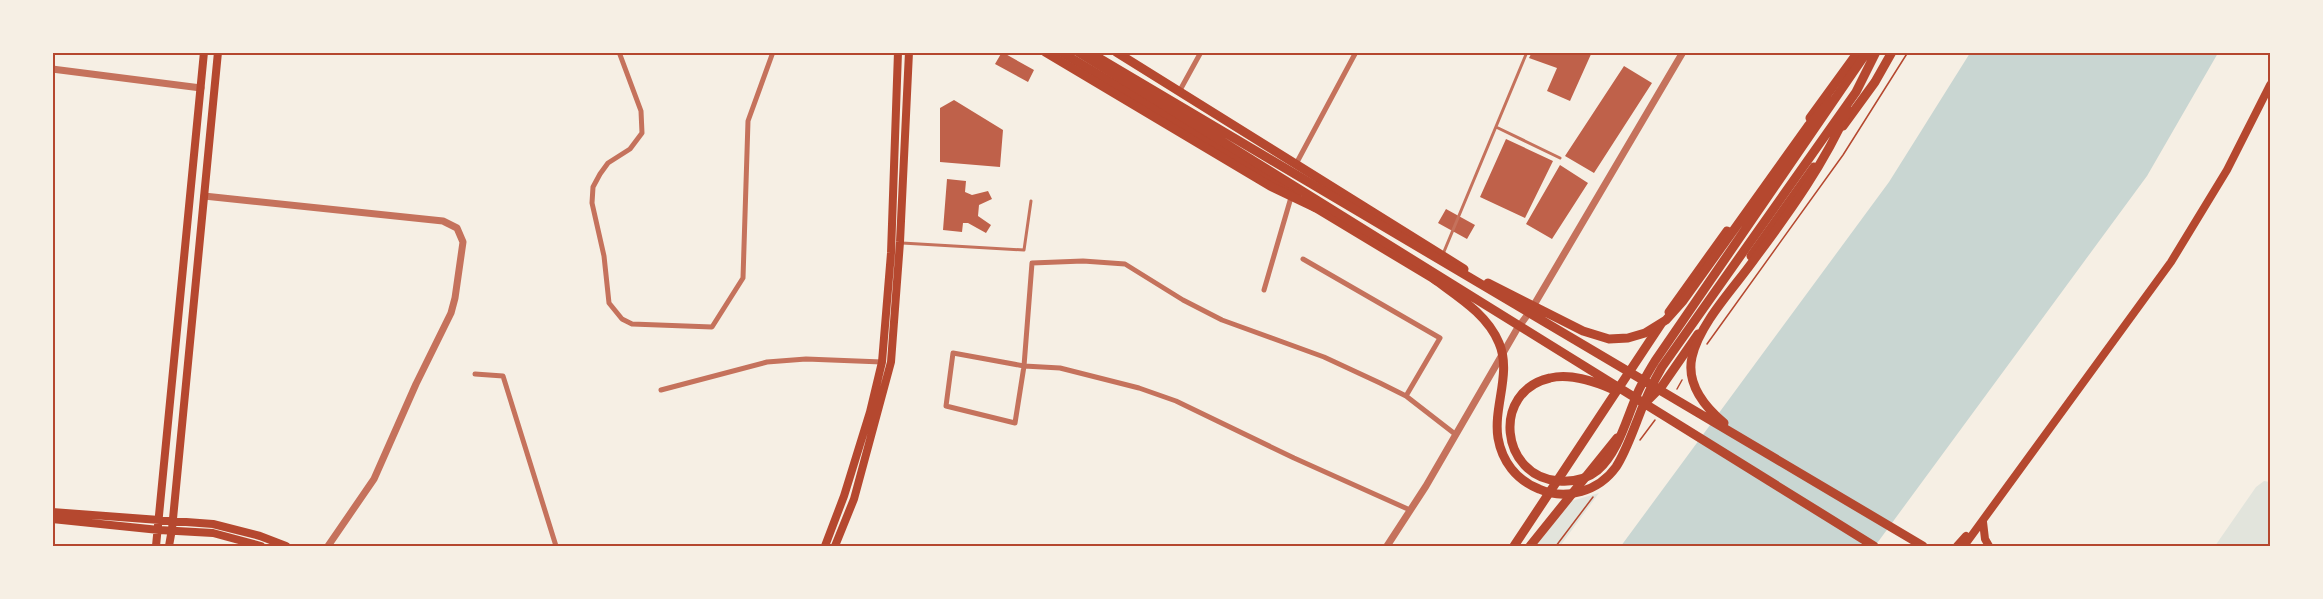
<svg xmlns="http://www.w3.org/2000/svg" width="2323" height="599" font-family="'Asap Condensed',sans-serif">
<rect width="100%" height="100%" fill="#f6efe4"/>
<!-- green -->
<path fill="#e2e4dc" d="M2264,481l6,1v64h-55l41,-59z
M1599,493l-39,53h-25l33,-44z"/>
<!-- water -->
<path fill="#c9d6d2" d="M1970,53h248l-71,123 -272,370h-254l268,-364z"/>
<!-- building -->
<path fill="#bf614a" d="M1002,52l32,18 -6,12 -33,-18z
M1532,52h60l-22,49 -23,-10 10,-23 -28,-10z
M1624,66l28,17 -58,90 -29,-17z
M954,100l49,30 -3,37 -60,-5v-54z
M1506,139l47,22 -28,57 -45,-21z
M1560,165l28,18 -36,56 -26,-15z
M947,179l19,2 -1,11 7,3 16,-4 4,8 -13,6 -1,11 13,9 -5,8 -18,-10h-5l-1,9 -19,-2z
M1446,209l29,16 -8,14 -29,-16z"/>
<g fill="none" stroke-linecap="round" stroke-linejoin="round">
<!-- path -->
<path stroke="#b5482f" stroke-width="1.5" d="M1707,344l136,-189 65,-103
M1677,389l5,-9
M1640,440l15,-20
M1556,546l37,-49"/>
<!-- service -->
<path stroke="#c5725c" stroke-width="3" d="M1496,127l64,31
M902,243l122,7 7,-49
M1443,254l84,-202"/>
<!-- minor -->
<path stroke="#c5725c" stroke-width="5" d="M619,52l22,59 1,22 -12,16 -22,14 -8,11 -7,13 -1,16 12,53 5,47 13,16 10,5 80,3 31,-49 5,-157 25,-69
M1179,92l22,-40
M1296,164l60,-112
M1303,259l137,79 -34,58
M1264,290l28,-96
M953,353l71,13 -9,57 -69,-17z
M475,374l28,2 53,170
M661,390l106,-28 39,-3 76,3
M1410,510l-116,-52 -118,-57 -37,-13 -79,-20 -36,-2 8,-103 51,-2 42,3 58,36 39,20 102,37 56,26 26,13 49,38"/>
<!-- tertiary -->
<path stroke="#c5725c" stroke-width="7" d="M52,69l149,19
M204,196l239,25 14,7 6,14 -8,56 -4,15 -35,71 -42,95 -46,67
M1387,546l39,-60 91,-157 14,-19 152,-258"/>
<!-- secondary -->
<path stroke="#b5482f" stroke-width="8" d="M52,512l161,12 47,12 26,10
M52,519l107,11 54,3 48,13
M1983,522l2,17 4,7
M156,546l48,-494
M169,546l3,-17 46,-477
M825,546l19,-50 26,-84 12,-50 9,-109 7,-201
M835,546l19,-47 37,-137 9,-120 9,-190
M1957,546l9,-10
M1964,546l207,-284 56,-92 43,-85"/>
<!-- primary -->
<path stroke="#b5482f" stroke-width="9" d="M1061,52l213,128 23,16
M1116,52l348,217
M1810,118l48,-66
M1843,126l32,-44 17,-30
M1311,205l128,77
M1751,256l63,-89
M1669,312l58,-81
M1644,404l18,-18 36,-52
M1514,546l147,-222
M1530,546l87,-108"/>
<!-- trunk -->
<path stroke="#b5482f" stroke-width="9" d="M1045,52l225,134 46,22
M1078,52l796,494
M1089,52l834,494
M1434,279c24,18 53,35 65,64 13,30 -6,64 -1,95 4,23 18,42 41,51 27,12 60,2 77,-22 9,-14 15,-31 21,-46 7,-19 15,-37 25,-54l194,-275 20,-40
M1488,283l95,48 26,8 19,-1 17,-5 21,-13 17,-19 125,-175 22,-25
M1612,389c-19,-8 -42,-16 -62,-11 -59,13 -50,99 9,103 14,1 28,-2 39,-11 19,-17 27,-46 36,-68 5,-15 13,-28 21,-41l212,-309
M1724,423c-19,-16 -38,-39 -32,-66 8,-35 44,-71 64,-100 35,-47 68,-93 92,-147"/>
</g>
<!-- border -->
<rect width="2323" height="599" fill="none" stroke="#f6efe4" stroke-width="108"/>
<rect x="54" y="54" width="2215" height="491" fill="none" stroke="#b5482f" stroke-width="2"/>
</svg>
